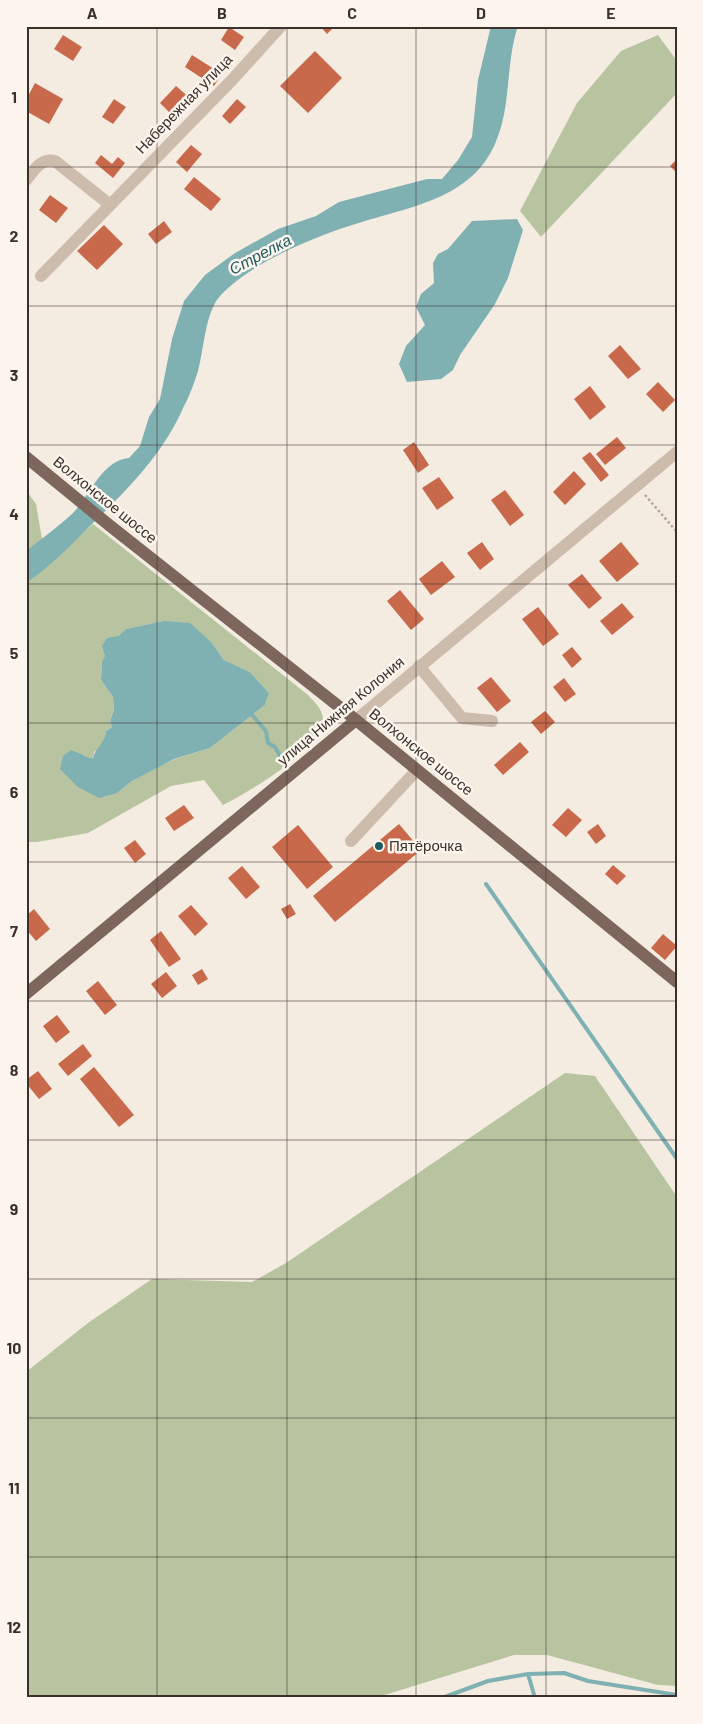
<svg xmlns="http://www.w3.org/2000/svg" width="703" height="1724" font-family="Barlow,sans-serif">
<rect width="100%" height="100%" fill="#f4ebe1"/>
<!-- green -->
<path fill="#b8c4a0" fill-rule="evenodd" d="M658,35l19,26v32l-136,144 -21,-26 57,-108 44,-52z
M26,490l10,14 6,35 -16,12z
M93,524l215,171c7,8 16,15 15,27 -2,27 -77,72 -100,83l-19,-25 -33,6 -83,47 -51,9h-11v-259zM163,621l49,22 12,17 26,12 19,21 -4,12 -55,43 -35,11 -22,10 -21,12 -15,12 -34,-39 10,6 1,-8 9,-7 3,-14 6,-4 -2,-6 4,-11 -1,-13 -12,-17 1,-18 24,-33z
M565,1073l30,3 82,121v489l-19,-1 -111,-30h-33l-139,43h-349v-326l62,-49 64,-44 100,3 34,-19z"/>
<!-- water -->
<path fill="#7fb0b2" d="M491,26h27c-13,38 -6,80 -23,118 -24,54 -82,62 -133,78 -44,13 -109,39 -141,73 -16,16 -17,55 -23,76 -4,13 -9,26 -15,37 -19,45 -57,83 -91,116 -21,21 -42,43 -66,59v-32c15,-12 32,-24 46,-37 17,-17 30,-54 57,-56l11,-12 9,-29 11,-18 12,-60 12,-38 21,-26 30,-22 43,-24 38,-13 23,-14 88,-23h15l16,-19 14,-23 6,-57z
M517,219l6,11 -15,48 -13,26 -35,51 -7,15 -12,9 -34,3 -8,-18 7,-18 19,-21 -9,-18 5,-13 13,-11 -1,-20 5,-9 10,-5 24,-28z
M163,621l27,2 22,20 12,17 26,12 19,21 -4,12 -55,43 -36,11 -42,22 -15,12 -18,5 -21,-11 -18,-18 3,-13 8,-6 22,9c2,-12 11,-13 13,-28l6,-4 -2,-6 4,-11 -1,-13 -12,-17 1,-18 3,-6 -3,-10 5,-8 12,-2 7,-7z"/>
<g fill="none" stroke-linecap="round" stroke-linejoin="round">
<!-- stream -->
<path stroke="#7fb0b2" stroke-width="4" d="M252,715l14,16 2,12 7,4 9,16
M486,884l191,275
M528,1674l7,24
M442,1698l46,-17 40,-7 36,-1 24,8 89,14"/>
</g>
<!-- building -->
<path fill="#c8694b" d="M320,26h15l-8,8z
M229,27l15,10 -9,13 -14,-10z
M63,35l19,12 -9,14 -19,-12z
M315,51l27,27 -34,35 -28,-27z
M192,55l30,19 -8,12 -29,-19z
M35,83l28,16 -14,25 -23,-13v-11z
M176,86l14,12 -17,18 -13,-13z
M114,99l12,8 -13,17 -11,-7z
M237,99l9,8 -16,17 -8,-8z
M191,145l11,9 -15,18 -11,-10z
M101,155l11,9 6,-7 7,6 -12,15 -18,-15z
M677,159v14l-7,-7z
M194,177l27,22 -10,12 -27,-22z
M50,195l18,13 -12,15 -17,-13z
M164,221l8,11 -16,12 -8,-10z
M104,225l19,19 -26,26 -20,-19z
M620,345l21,24 -13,10 -20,-23z
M658,382l17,18 -12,12 -17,-18z
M590,386l16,21 -16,13 -16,-21z
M617,437l9,11 -21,17 -9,-11z
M414,442l15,23 -11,8 -15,-23z
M590,452l19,23 -8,7 -19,-24z
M574,471l12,13 -21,21 -12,-13z
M439,477l15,21 -17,12 -15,-22z
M505,490l19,25 -14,11 -19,-26z
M482,542l12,17 -14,11 -13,-17z
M621,542l18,22 -22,18 -18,-21z
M442,561l13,16 -24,18 -12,-16z
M582,574l20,24 -13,11 -21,-24z
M400,590l24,29 -13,11 -24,-29z
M622,603l12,14 -22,18 -12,-14z
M538,607l21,27 -16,12 -21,-27z
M572,647l10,12 -10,9 -10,-13z
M491,677l20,24 -14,11 -20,-24z
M564,678l12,16 -11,8 -12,-15z
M545,711l10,11 -14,12 -10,-12z
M520,742l9,10 -26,23 -9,-10z
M184,805l10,13 -20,13 -9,-13z
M568,808l14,12 -16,17 -14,-12z
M399,824l22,26 -86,72 -22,-26z
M598,824l8,12 -10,8 -9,-12z
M298,825l35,42 -26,22 -35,-42z
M135,840l11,14 -11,9 -11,-15z
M613,865l13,11 -9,9 -12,-11z
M242,866l18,21 -14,12 -18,-21z
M290,904l6,10 -9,5 -6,-10z
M191,905l17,19 -13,12 -17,-20z
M34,909l16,20 -14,12 -10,-12v-13z
M161,931l20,28 -12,8 -19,-27z
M663,934l14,12 -12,14 -14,-12z
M202,969l6,10 -10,6 -6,-10z
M166,972l11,14 -15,12 -11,-14z
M98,981l19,24 -12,10 -19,-24z
M57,1015l13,17 -14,11 -13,-17z
M83,1044l9,12 -24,20 -10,-12z
M94,1067l40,48 -15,12 -39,-48z
M38,1071l14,18 -13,10 -13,-16v-3z"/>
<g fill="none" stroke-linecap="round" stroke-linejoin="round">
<!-- path -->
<path stroke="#b9a596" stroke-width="2.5" stroke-dasharray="2.5 2.5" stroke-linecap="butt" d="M645,495l32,37"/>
<!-- minor -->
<path stroke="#cdbbac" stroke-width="12" d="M26,180c9,-11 15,-22 29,-19l54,43
M41,276l191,-196 49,-54
M419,666l43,52 30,3
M356,720l321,-268
M351,841l66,-71"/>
<!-- major -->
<path stroke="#7d675c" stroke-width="12" d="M26,457l83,68 247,195 321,262
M26,994l330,-274"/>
</g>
<!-- grid -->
<path fill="none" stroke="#3b302b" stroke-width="1" stroke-opacity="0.55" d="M157,26v1672M287,26v1672M416,26v1672M546,26v1672M26,167h651M26,306h651M26,445h651M26,584h651M26,723h651M26,862h651M26,1001h651M26,1140h651M26,1279h651M26,1418h651M26,1557h651"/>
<!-- markers -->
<circle fill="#1f5a5e" stroke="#fbf5ee" stroke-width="2" cx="379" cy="846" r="5"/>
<g text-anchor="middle" stroke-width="5" stroke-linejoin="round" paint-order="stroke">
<!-- street labels -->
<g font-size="15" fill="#3b302b" stroke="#fbf5ee">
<text transform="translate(184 104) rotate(-46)" y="5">Набережная улица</text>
<text transform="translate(105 500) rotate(39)" y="5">Волхонское шоссе</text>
<text transform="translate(341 711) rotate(-40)" y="5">улица Нижняя Колония</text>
<text transform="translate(421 752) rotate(39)" y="5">Волхонское шоссе</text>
</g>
<!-- poi labels -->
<g font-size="15" fill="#3b302b" stroke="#fbf5ee" text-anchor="start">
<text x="389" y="851">Пятёрочка</text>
</g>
<!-- water labels -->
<g font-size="16" font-style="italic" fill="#1f5a5e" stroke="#fbf5ee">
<text transform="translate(260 254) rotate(-28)" y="6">Стрелка</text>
</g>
</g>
<!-- border -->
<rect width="703" height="1724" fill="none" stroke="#fbf5ee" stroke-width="55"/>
<rect x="28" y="28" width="648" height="1668" fill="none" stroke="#3b302b" stroke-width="2"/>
<g font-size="16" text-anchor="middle" font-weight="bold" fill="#3b302b">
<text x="92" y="19">A</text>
<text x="222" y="19">B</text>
<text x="352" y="19">C</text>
<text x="481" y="19">D</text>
<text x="611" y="19">E</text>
<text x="14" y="103">1</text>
<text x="14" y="242">2</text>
<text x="14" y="381">3</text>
<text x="14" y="520">4</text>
<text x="14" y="659">5</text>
<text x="14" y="798">6</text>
<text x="14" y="937">7</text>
<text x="14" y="1076">8</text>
<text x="14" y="1215">9</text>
<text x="14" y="1354">10</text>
<text x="14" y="1494">11</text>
<text x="14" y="1633">12</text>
</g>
</svg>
